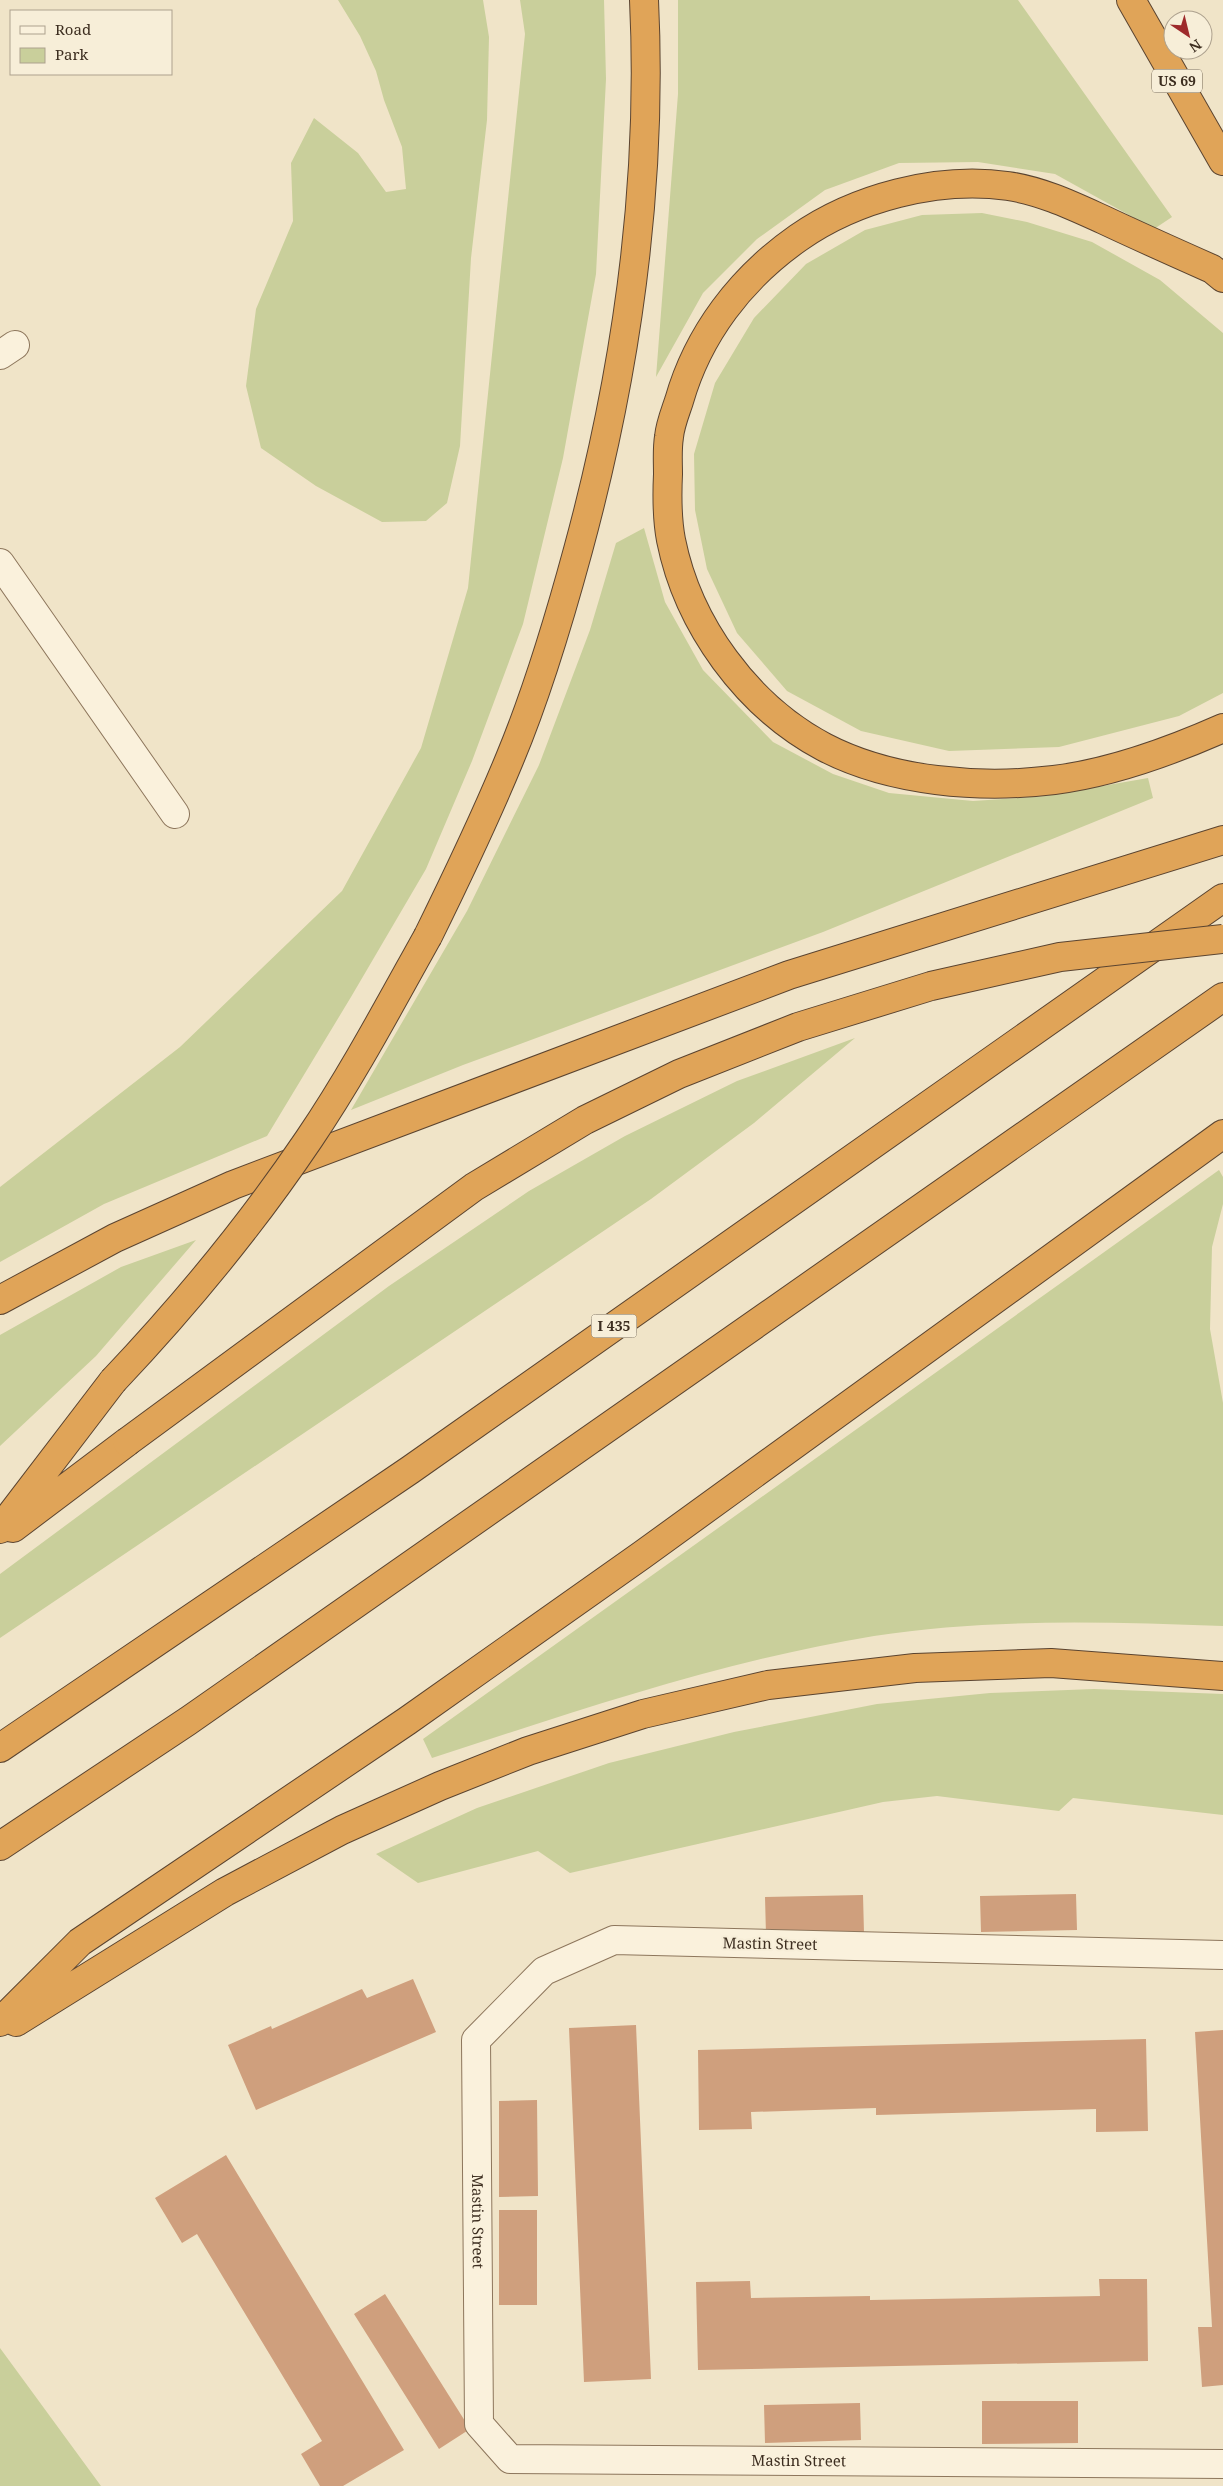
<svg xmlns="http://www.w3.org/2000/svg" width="1223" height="2486" font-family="'Noto Serif',serif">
<rect width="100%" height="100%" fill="#f0e4c8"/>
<!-- green -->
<path fill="#c9cf9b" d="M338,0h145l6,37 -2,83 -16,138 -11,188 -13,57 -21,18 -44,1 -66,-36 -55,-38 -15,-62 10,-77 37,-88 -2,-58 23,-45 44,35 28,39 20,-3 -4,-42 -18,-47 -8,-29 -16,-35z
M520,0h84l2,79 -10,195 -33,184 -40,166 -51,137 -46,108 -75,128 -84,139 -163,68 -104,58v-75l180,-140 162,-156 79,-143 47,-160 57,-554z
M678,0h340l154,217 -18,12 -99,-55 -77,-12 -79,1 -74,27 -68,49 -54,54 -47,84 22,-283z
M982,213l45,9 65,20 68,38 63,53v360l-44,23 -120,31 -110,4 -88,-20 -74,-40 -50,-58 -30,-64 -12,-59 -1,-56 21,-71 39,-65 52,-54 59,-34 57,-15z
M644,528l21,74 38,68 70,72 60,32 56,19 84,8 72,-5 103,-18 5,20 -330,134 -360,133 -112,45 116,-199 72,-146 51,-135 26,-87z
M855,1038l-101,85 -103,76 -651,439v-64l389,-288 140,-95 96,-55 112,-55z
M1219,1170l4,7v27l-11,43 -2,82 13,74v223c-116,-4 -233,-8 -349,10 -152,25 -297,75 -442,122l-9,-19z
M196,1240l-100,116 -96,90v-111l121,-68z
M1094,1689l129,5v121l-150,-17 -14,13 -122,-15 -54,6 -313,71 -32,-22 -120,32 -42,-29 101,-46 132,-45 125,-31 143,-28 113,-11z
M0,2348l101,138h-101z"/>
<!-- building -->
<path fill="#cf9f7d" d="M1076,1894l1,36 -96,2 -1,-36z
M863,1895l1,38 -98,2 -1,-38z
M413,1979l23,53 -180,78 -28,-65 43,-19 1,3 90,-40 5,9z
M636,2025l15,354 -67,3 -15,-354z
M1223,2030v355l-21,2 -4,-60h14l-17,-295z
M1146,2039l2,92 -52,1v-23l-220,6v-7l-125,4 1,17 -53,1 -1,-80z
M537,2100l1,96 -39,1v-96z
M226,2155l178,295 -61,36h-23l-19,-32 21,-13 -125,-207 -15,9 -27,-45z
M499,2210h38v95h-38z
M1099,2279h48l1,82 -450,9 -2,-88 54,-1 1,17 119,-2v4l230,-4z
M385,2294l85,135 -31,20 -85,-135z
M982,2401h96v42l-96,1z
M860,2403l1,37 -96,3 -1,-38z"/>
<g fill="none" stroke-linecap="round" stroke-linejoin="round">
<defs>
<g id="minor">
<path d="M0,355l15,-10"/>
<path d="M0,563l175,251"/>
<path id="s1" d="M1223,1955l-609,-15 -70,31 -68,69 3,384 31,35 713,5"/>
</g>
<path id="highway" d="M1131,0l92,161
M1223,278l-11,-9c-36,-16 -72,-32 -108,-49 -31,-14 -62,-29 -96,-34 -71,-10 -153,12 -210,52 -57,40 -100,96 -119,163 -4,12 -9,24 -10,36 -2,12 -1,25 -1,37 -1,21 -1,45 3,66 17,85 76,166 153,207 67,35 156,42 230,33 57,-7 117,-29 169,-52
M428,936c29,-59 57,-117 82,-178 28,-67 49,-138 68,-208 49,-180 75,-364 66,-550
M0,1300l115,-62 118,-53 556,-210 434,-135
M13,1528l114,-86
M0,1529l113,-148
M0,1748l410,-278 813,-572
M0,1846l188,-125 1035,-724
M0,2022l80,-80 327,-221 235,-166 581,-421
M16,2022l209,-130 117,-62 98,-44 88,-35 115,-37 125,-29 147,-17 136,-5 172,13"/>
</defs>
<!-- minor casing -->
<use href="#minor" stroke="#8d765c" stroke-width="30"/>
<!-- highway casing -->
<use href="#highway" stroke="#5b4430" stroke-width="30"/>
<!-- minor -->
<use href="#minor" stroke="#faf1dc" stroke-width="28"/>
<!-- highway -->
<use href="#highway" stroke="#e0a458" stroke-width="28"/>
<defs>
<path id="highway-bridge" d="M113,1381c72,-76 138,-156 196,-242 44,-65 81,-135 119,-203
M127,1442l347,-255 111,-67 94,-46 119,-47 133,-41 129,-29 163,-18"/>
</defs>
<!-- highway-bridge casing -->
<use href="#highway-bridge" stroke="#5b4430" stroke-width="30" stroke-linecap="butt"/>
<!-- highway-bridge -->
<use href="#highway-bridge" stroke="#e0a458" stroke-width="28"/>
</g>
<g text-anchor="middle" stroke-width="4.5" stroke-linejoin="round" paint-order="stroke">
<!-- shield labels -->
<g fill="#f7eed8" stroke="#756857" stroke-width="1">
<rect x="1152" y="69.5" width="50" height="23" rx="4"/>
<rect x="591.5" y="1314.5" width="45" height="23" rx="4"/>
</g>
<g font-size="14" font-weight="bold" fill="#3d2e20">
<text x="1177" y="86">US 69</text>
<text x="614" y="1331">I 435</text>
</g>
<!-- street labels -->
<g font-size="15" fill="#3d2e20" stroke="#f7eed8">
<text transform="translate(770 1944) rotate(1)" y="5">Mastin Street</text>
<text dy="5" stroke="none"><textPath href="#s1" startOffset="964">Mastin Street</textPath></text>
<text dy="5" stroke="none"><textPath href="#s1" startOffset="1502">Mastin Street</textPath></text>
</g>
</g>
<!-- legend -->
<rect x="10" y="10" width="162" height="65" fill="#f7eed8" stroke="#ada18e"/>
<rect x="20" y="26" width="25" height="8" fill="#faf1dc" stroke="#ada18e"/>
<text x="55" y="35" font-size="15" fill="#3d2e20">Road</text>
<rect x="20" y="48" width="25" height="15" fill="#c9cf9b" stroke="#ada18e"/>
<text x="55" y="60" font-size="15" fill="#3d2e20">Park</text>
<!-- north arrow -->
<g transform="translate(1188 35) rotate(145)"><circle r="24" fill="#f7eed8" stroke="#ada18e"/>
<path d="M0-4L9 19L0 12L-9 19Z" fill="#9e2a2b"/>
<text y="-8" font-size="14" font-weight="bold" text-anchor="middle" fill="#3d2e20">N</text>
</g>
</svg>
